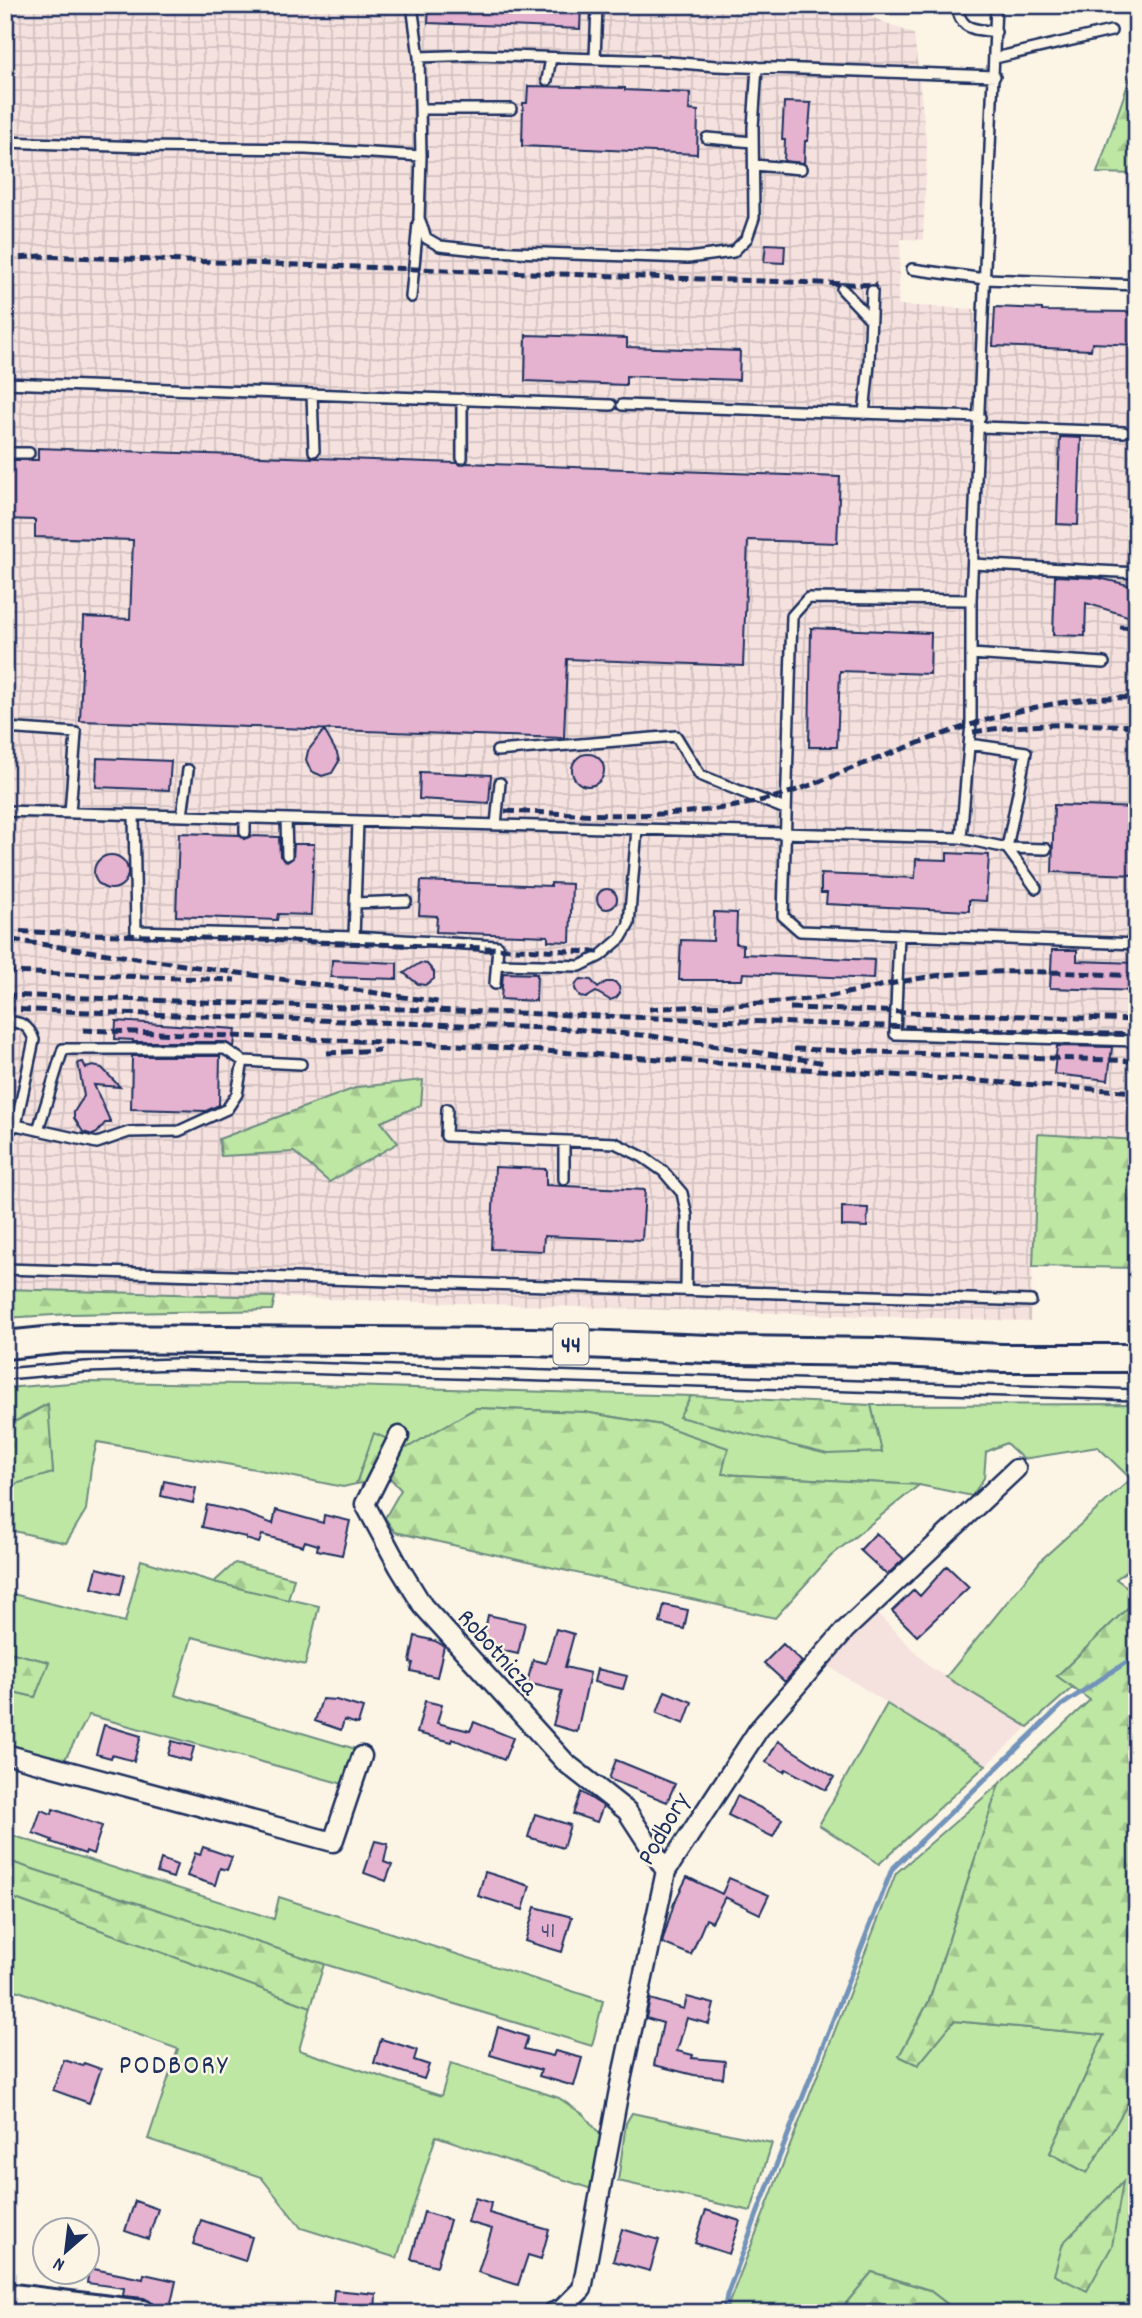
<svg xmlns="http://www.w3.org/2000/svg" width="1142" height="2318" font-family="Dekko,sans-serif">
<defs>
<pattern id="industrial-grid" width="8" height="8" patternUnits="userSpaceOnUse" patternTransform="scale(1.75)"><rect width="8" height="8" fill="#f5e1de"/><path d="M0 4h8M4 0v8" fill="none" stroke="#d1c1c1"/></pattern>
<pattern id="forest-firs" width="22" height="20" patternUnits="userSpaceOnUse" patternTransform="scale(1.75)"><rect width="22" height="20" fill="#bee7a3"/><path d="M5 1l3.5 6h-7zM16 11l3.5 6h-7z" fill="#a3c68f"/></pattern>
</defs>
<rect width="100%" height="100%" fill="#fcf5e5"/>
<filter id="ink" filterUnits="userSpaceOnUse"><feTurbulence type="fractalNoise" baseFrequency=".0143" numOctaves="2"/><feDisplacementMap in="SourceGraphic" scale="14" xChannelSelector="R" yChannelSelector="G"/><feConvolveMatrix kernelMatrix="1 2 1 2 8 2 1 2 1" color-interpolation-filters="sRGB"/></filter>
<g filter="url(#ink)">
<!-- built -->
<path fill="#f5e1de" d="M877,1613l53,54 98,60 -42,38 -161,-101z"/>
<!-- industrial -->
<path fill="url(#industrial-grid)" d="M5,5h836l73,29 13,115 -4,91 -22,-1 -3,66 77,4 -1,4 10,1 153,3v823l-99,-6 -8,187 -1025,-32z"/>
<!-- grass -->
<path fill="#bee7a3" stroke="#6c8b80" stroke-width="2" d="M84,1382l228,3 379,11 -11,21 202,35 -11,-47 266,-1v159l-21,16 21,15v5l-80,77 16,11 -45,40 -82,-50 96,-118 89,-80 -33,-32 -75,12 -17,-16 -20,9 -2,26 -12,18 -53,-11 -198,-11 -60,-49 -77,-13 -108,-4 -69,40 -33,-14 -18,50 -13,3 -88,-18 -158,-27 -6,25 -5,43 -20,33 -61,-14v-42l48,-15 -6,-68 -42,23v-39z
M141,1560l73,22 105,24 -14,59 -113,-28 -17,58 184,55 -12,35 -258,-70 -25,46 -59,-18v-53l30,7 13,-35 -43,-11v-59l120,30z
M887,1704l99,61 -107,99 -60,-39z
M999,1784l-70,217 -30,55 19,9 35,-44 151,14 -54,118 37,20 50,-85v225h-178l-30,-23 -57,-18 -34,41h-110l-1,-5 169,-435z
M5,1833l269,86 5,-22 324,104 -11,45 -268,-82 -319,-104z
M5,1895l306,112 -12,43 142,46 10,-33 108,35 25,17 20,24 -7,52 -161,-55 -39,122 -96,-30 -40,-51 -113,-38 30,-90 -173,-63z
M632,2113l140,30 -21,68 -133,-30 8,-58z"/>
<!-- forest -->
<path fill="url(#forest-firs)" stroke="#6c8b80" stroke-width="2" d="M1137,58v116l-40,-1z
M423,1080l-2,25 -40,17 17,21 -69,39 -35,-30 -73,4 -2,-17 139,-52z
M1038,1134l99,6v128l-104,-2z
M5,1289l270,8 -3,13 -202,4 -65,4z
M691,1396l180,9 11,47 -55,2 -148,-37z
M48,1404l5,69 -48,14v-60z
M476,1408l108,4 77,13 67,23 -6,26 197,11 -88,71 -56,62 -380,-86 -10,-14 16,-28 -10,-11 -35,5 18,-51 33,15z
M235,1563l59,15 -6,22 -74,-18z
M1137,1599v489l-50,85 -37,-20 54,-118 -150,-14 -36,44 -19,-9 30,-55 70,-217 91,-84 -33,-24z
M5,1651l44,11 -14,35 -30,-7z
M5,1860l319,104 -13,43 -306,-112z
M1123,2182l-11,64 -25,45 -33,-16 9,-32z
M872,2272l57,18 30,23h-121z"/>
<g fill="none" stroke-linecap="round" stroke-linejoin="round">
<!-- stream -->
<path stroke="#7293ba" stroke-width="5" d="M724,2313l3,-18 32,-86 133,-340 170,-164 75,-50"/>
</g>
<!-- building -->
<path fill="#e5b2cf" stroke="#1b2f5e" stroke-width="2" d="M429,5h152l-1,24 -152,-6z
M528,86l97,2v2l65,3 -1,17 9,1 -1,43 -175,-8 1,-43h4z
M784,102l27,1 -3,38h-3l-1,22 -20,-2 1,-21h-3z
M766,244l19,1 -1,18 -20,-1z
M995,307l47,2v2l95,1v33l-45,-2 -1,7 -98,-4z
M526,335l101,3v9l113,4 -1,29 -113,-4v9l-101,-4z
M1060,437l21,1 -3,87 -21,-1z
M38,448l419,15 4,2 5,-2 374,14 -3,66 -89,-3 -5,126 -176,-7 -3,79 -484,-17 4,-104 46,2 3,-79 -98,-3v-17l-30,-1v-59h33z
M1055,576l44,2 38,9v32l-51,-16 -1,33 -32,-1z
M811,628l120,5 -1,41 -90,-3 -3,76h-28z
M324,730l13,23 2,8 -7,12 -10,3 -11,-5 -5,-11 2,-9z
M572 770a16 16 0 1 1 32 0a16 16 0 1 1-32 0Z
M97,758l74,3 -2,29 -73,-3z
M420,772l71,3 -2,28 -70,-4z
M1054,805l83,3v67l-85,-3z
M179,833l60,2 5,4 7,-3 28,1 1,19 7,6 6,-4 1,-14h20l-3,71 -33,-1 -1,6 -101,-4z
M947,853l42,2 -3,46 -17,-1v11l-143,-7 1,-11h-6v-19l94,4 1,-19 31,1z
M94 872a17 17 0 1 1 34 0a17 17 0 1 1-34 0Z
M421,881l130,5v-3l21,1 -2,58 -22,-1v-5l-112,-4 1,-16 -18,-1z
M597 899a10 10 0 1 1 20 0a10 10 0 1 1-20 0Z
M714,912l23,1 -1,31 7,1v9l131,6 -1,19 -130,-6 -1,7h-63l2,-40 32,1z
M1052,950h25v11l60,2v28l-87,-3z
M332,960l65,3v16l-66,-2z
M420,963l7,1 7,8v7l-9,6 -7,-1 -14,-11z
M503,973l34,1 -1,27 -35,-2z
M581,979l10,1 7,8 8,-6h9l4,5 1,6 -4,5 -6,2 -14,-8 -10,6 -6,-1 -5,-8 1,-6z
M116,1021l120,8 -2,18 -9,-5h-92v-2l-18,-1z
M1057,1046l55,1 -4,33 -54,-6z
M132,1056h88l-1,49 -13,6 -75,-2z
M83,1062l3,6 7,-2 9,2 18,19 -26,-2 17,38h-6l-8,10 -4,2 -10,-3 -9,-14v-6l10,-16 -6,-33z
M495,1167l51,2v16l99,5 -3,50 -98,-4 -1,15 -52,-2z
M842,1207l26,1 -1,19 -25,-1z
M164,1481l32,7 -3,15 -32,-7z
M207,1505l37,8 29,11 3,-14 47,13 1,-8 26,6 -8,34 -25,-5 1,-5 -13,-4 -2,5 -41,-11 -3,8 -13,-4v-2l-44,-10z
M876,1533l28,26 -17,16 -27,-25z
M947,1566l22,21 -52,49 -25,-25 22,-21 6,6z
M97,1568l28,7 -5,20 -28,-7z
M664,1605l24,5 -4,19 -24,-6z
M488,1615l37,8 -7,31 -36,-8z
M556,1629l18,5 -9,33 25,6 -13,59 -24,-7 9,-34 -35,-8 6,-23 13,3z
M415,1636l20,5 9,5 -7,31 -26,-6 2,-8 -3,-1z
M783,1644l19,18 -17,20 -21,-19z
M597,1669l30,7 -4,13 -29,-7z
M665,1691l27,11 -8,22 -27,-11z
M322,1699l14,1 27,8 -5,16 -14,-4 -3,10 -26,-9z
M425,1701l17,4 -5,18 33,8 4,-9 39,16 -9,22 -51,-21 -1,3 -35,-9z
M104,1725l37,11 -7,25 -22,-6 -1,3 -15,-4z
M172,1741l22,6 -4,14 -22,-6z
M778,1741l56,36 -8,13 -40,-21 -2,3 -18,-10z
M616,1760l59,24 -8,18 -58,-23z
M581,1792l22,14 -6,16 -24,-8z
M737,1796l45,23 -9,18 -45,-22z
M53,1809l49,17 -9,28 -7,-3 -1,3 -34,-12 1,-2 -19,-7 8,-23 11,4z
M535,1814l35,11 -7,23 -35,-11z
M375,1841l13,3 -4,18 8,3 -6,16 -22,-8z
M203,1847l29,10 -5,13 -7,-2 -5,17 -28,-9 8,-23 5,2z
M161,1859l16,6 -4,13 -16,-5z
M485,1872l45,14 -7,24 -45,-14z
M687,1877l35,17 7,-16 40,17 -9,19 -35,-17 -13,25 -6,-3 -15,36 -29,-12 12,-40z
M535,1907l37,10 -10,35 -37,-11z
M687,1997l27,7 -5,20 -22,-6 -10,33 16,4 -1,3 33,3 -2,17 -29,-3 -40,-10 9,-42 -17,-5 4,-19 34,10z
M498,2027l30,10 -4,12 29,7 2,-5 27,7 -8,28 -35,-10 2,-6 -51,-15z
M381,2039l36,11 -3,10 15,5 -5,14 -50,-16z
M64,2060l19,6 1,-3 17,6 -12,34 -36,-13z
M475,2198l16,5 -2,10 60,17 -8,29 -13,-4 -10,30 -40,-13 14,-43 -24,-7z
M135,2201l23,8 -10,30 -23,-8z
M706,2210l34,11 -11,33 -34,-11z
M424,2212l26,8 -13,46 -26,-7z
M201,2220l51,17 -7,24 -52,-17z
M622,2229l37,11 -9,31 -37,-10z
M89,2268l54,11 1,-5 32,7 -6,27 -14,-1 -5,-5 -7,-4 -21,-2 1,-8 -37,-5z
M334,2290l42,4 -1,19h-43z"/>
<g fill="none" stroke-linecap="round" stroke-linejoin="round">
<defs>
<path id="lane" d="M412,5l7,52 2,99 -2,62 7,20 14,8 46,5 202,7 45,-6 14,-14 7,-20 -1,-91 4,-60
M956,5c6,27 16,23 40,27
M419,57l58,-2 181,6 58,5 279,10
M995,58l116,-27
M595,59l2,-54
M547,80l4,-22
M420,109h91
M707,138l46,4
M5,142l137,5 164,2 115,7
M754,165l47,4
M912,269l73,10 152,6
M842,289l28,30
M411,297l7,-74
M5,383l606,22
M312,394l2,57
M462,399v59
M622,405l358,12
M864,414l5,-50 3,-73
M979,427l145,5
M5,453h24
M973,564l164,9
M971,600l-163,-2 -16,18 -9,300 17,15 337,13
M971,654l133,9
M5,728l71,5 -6,80
M497,751l179,-15 24,39 85,34
M5,811l956,27 10,-115v-123l25,-595
M134,815l2,116 218,6 4,-116
M182,816l6,-46
M286,819l1,36
M496,825l4,-42
M245,832v-14
M961,838l46,10 19,-96 -57,-8
M1036,888l-29,-40 39,1
M355,903l51,-2
M899,935l-4,99 242,7
M354,937l144,9 -3,38
M497,964l83,2 20,-10 21,-18 8,-14 8,-95
M5,1021c16,1 24,4 29,19l-18,85
M243,1061l58,3
M447,1109l-1,27 169,7 28,14 20,14 19,22 5,23 -1,74
M5,1134l11,-9 81,18 32,-11 50,-1 48,-22 10,-15 6,-33 -18,-12h-162l-25,81
M564,1179v-38
M5,1269l1026,32
M5,1374l80,-7 92,-3 960,31"/>
<path id="street" d="M399,1436l-34,68 34,63 24,39 143,157 61,48 39,60
M5,1754l328,88 29,-86
M552,2313l10,-4 20,-20 37,-199 47,-219 93,-142 86,-99 171,-161"/>
<path id="secondary" d="M5,2296l137,17"/>
<path id="primary" d="M5,1345l60,-6 468,3 201,8 144,2 124,6h135"/>
</defs>
<!-- lane casing -->
<use href="#lane" stroke="#1b2f5e" stroke-width="14"/>
<!-- street casing -->
<use href="#street" stroke="#1b2f5e" stroke-width="23"/>
<!-- secondary casing -->
<use href="#secondary" stroke="#1b2f5e" stroke-width="30"/>
<!-- primary casing -->
<use href="#primary" stroke="#1b2f5e" stroke-width="32"/>
<!-- lane -->
<use href="#lane" stroke="#fcf5e5" stroke-width="9"/>
<!-- street -->
<use href="#street" stroke="#fcf5e5" stroke-width="18"/>
<!-- secondary -->
<use href="#secondary" stroke="#fcf5e5" stroke-width="24"/>
<!-- primary -->
<use href="#primary" stroke="#fcf5e5" stroke-width="26"/>
<!-- rail -->
<path stroke="#1b2f5e" stroke-width="5" stroke-dasharray="10 5" stroke-linecap="butt" d="M5,259l36,-3 836,29
M1120,627l17,1
M973,732c55,-9 108,-8 164,-6
M505,811c94,4 189,11 280,-17 22,-7 44,-16 65,-25 93,-35 185,-75 287,-71
M5,931l594,21
M12,940l426,62
M5,972l230,8
M5,995l1132,40
M790,1008l347,12
M5,1009l567,20 80,7 174,27
M649,1009c59,-4 118,-4 176,-12 43,-7 86,-20 131,-23 60,-5 121,-1 181,2
M83,1030l374,15 680,47
M794,1049l343,12
M327,1053l53,-3"/>
</g>
</g>
<g text-anchor="middle" stroke-width="5" stroke-linejoin="round" paint-order="stroke">
<!-- number labels -->
<g font-size="23" fill="#4e507a">
<text x="548" y="1937">41</text>
</g>
<!-- shield labels -->
<rect fill="#fcf5e5" stroke="#5e6a86" stroke-width="2" x="553.5" y="1323.5" width="35" height="41" rx="5"/>
<g font-size="24" font-weight="bold" fill="#1b2f5e">
<text x="571" y="1352">44</text>
</g>
<!-- street labels -->
<g font-size="26" fill="#1b2f5e" stroke="#fcf5e5">
<text transform="translate(499 1651) rotate(48)" y="9">Robotnicza</text>
<text transform="translate(662 1828) rotate(-60)" y="9">Podbory</text>
</g>
<!-- neighbourhood labels -->
<g font-size="28" letter-spacing="2" fill="#1b2f5e" stroke="#fcf5e5">
<text x="174" y="2073">PODBORY</text>
</g>
</g>
<!-- margin -->
<rect width="1142" height="2318" fill="none" stroke="#fcf5e5" stroke-width="28"/>
<rect x="14" y="14" width="1114" height="2290" fill="none" stroke="#1b2f5e" stroke-width="2.5" filter="url(#ink)"/>
<!-- north arrow -->
<g transform="translate(66 2251) rotate(208)"><circle r="33" fill="#fcf5e5" stroke="#a2a6af" stroke-width="2"/>
<path d="M0-5L12 26L0 18L-12 26Z" fill="#1b2f5e"/>
<text y="-10" font-size="19" font-weight="bold" text-anchor="middle" fill="#1b2f5e">N</text>
</g>
</svg>
